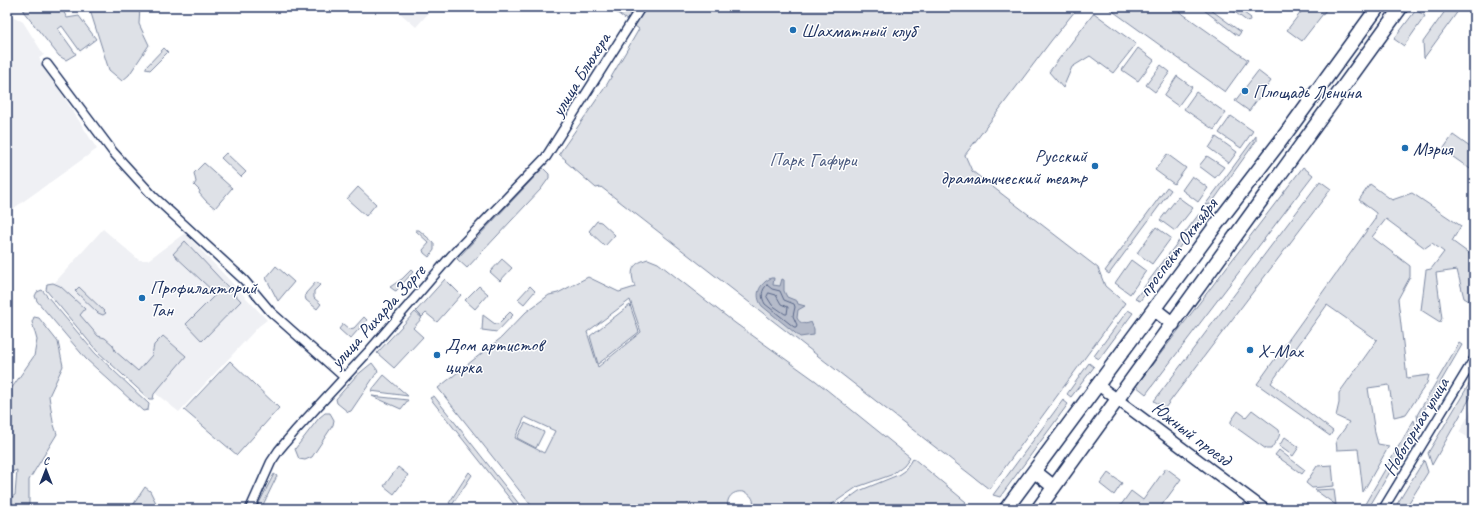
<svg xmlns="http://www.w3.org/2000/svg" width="1481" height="516" font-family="Caveat,sans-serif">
<rect width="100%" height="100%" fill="#fff"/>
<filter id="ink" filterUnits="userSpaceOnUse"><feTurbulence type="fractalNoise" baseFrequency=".025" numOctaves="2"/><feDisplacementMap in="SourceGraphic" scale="8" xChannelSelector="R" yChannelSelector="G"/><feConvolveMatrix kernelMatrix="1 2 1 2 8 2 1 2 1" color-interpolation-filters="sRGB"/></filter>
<g filter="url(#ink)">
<!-- built -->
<path fill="#eff0f4" d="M393,7h41l-18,20z
M7,13l16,9 21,33 -5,3 58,91 -90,64z
M103,229l36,31h9l37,-27 82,87 -8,6 -80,86 -34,-27 -96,-96z
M1474,406v35l-15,-9z"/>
<!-- green -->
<path fill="#dee1e7" stroke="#7c88a2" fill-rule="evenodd" d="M29,7h32l6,11 12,-2 17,23 -16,12 -18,-25 -4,3 18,25 -10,6 -7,-4 -36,-45z
M89,7h51l-1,17 10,21 -20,30 -7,6 -13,-11z
M609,7h465l1,4 -24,30 -86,114 7,16 126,97 7,18 20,17 -136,186 -388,-302 -5,1 -31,-27 1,-1 -7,-6 47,-68 33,-57z
M1107,7h66l75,53 -23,32z
M1200,7h7l34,25 -3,4z
M1228,7h8l15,11 -3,4z
M1305,7h17l4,3 -24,31 -15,-11z
M1448,7h13l-37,51 -1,-16z
M1416,10l9,6 -21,30 -10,-7z
M1094,13l42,31 -23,29 -23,-17 -18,11 -9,21 -14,-16z
M164,48l4,4 -18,18 -4,-1v-2z
M1138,48l16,12 -16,21 -16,-11z
M1161,65l9,7 -15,20 -9,-7z
M1258,71l13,10 -22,30 -14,-10z
M1177,76l15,11 -14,19 -14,-10z
M1196,92l30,21 -12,17 -30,-21z
M1231,116l22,15 -12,17 -22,-15z
M1453,135l21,15v20l-1,1 -27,-19 -2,-4z
M1256,136v5l-45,63 -6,1z
M1216,137l21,15 -8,11 -20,-15z
M226,153l20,19 -5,5 -20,-19z
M1167,154l19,14 -12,16 -19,-14z
M1207,156l17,11 -9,11 -16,-12z
M204,163l28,25 -17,20 -9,-7 -7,-8 1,-2 -6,-6 2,-3 -2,-9z
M1303,167l10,8 -167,219 -10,-8z
M543,168l6,6v4l-8,11 -74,79 -10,-9z
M1192,176l16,12 -10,14 -16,-12z
M1320,181l11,8 -166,219 -11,-7z
M1370,184l22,16 20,-7 49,33 -9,15 22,16v41l-5,3 -5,-3 -7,-28 -21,3 6,45 -2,4 -19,-12 5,-40 5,-1 13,-17 -12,-9 -7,5 -39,-29 -14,18 38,29v11l-12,22 9,79 22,-3 -2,8 -21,31 -12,3 -5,-32 -21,3 7,45 3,11 11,2 -26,46 -5,-43 -21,1 -1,-9 13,-19 -13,-6 3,-13v-10l38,-53 -50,-35 -56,78 62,48 -3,5 -73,-52 118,-165 1,-6 -17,-13z
M358,187l18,17 -10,12 -19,-17z
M1167,187l4,3 -62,84 -4,-3z
M1178,197l15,11 -18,23 -15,-11z
M1199,214l1,5 -60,82 -5,-2z
M597,221l4,1 14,13 -10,11 -16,-15z
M1156,227l15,11 -19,26 -15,-11z
M415,230h4l15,13v7l-5,7 -5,-4 -1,-3 6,-7z
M185,241l56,60 -39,40 -16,-17 30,-30 -43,-40z
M502,259l10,9 -12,13 -10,-9z
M648,259l10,4 77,60 81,58 94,76 -6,8 -13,10 -34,12 -32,22h-72c6,-22 -30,-24 -25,0h-194l-96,-121 63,-50 25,-26 23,-17 9,-2 30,-16 31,15 16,-5c-5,-15 -5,-23 13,-28zM630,300l11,32 -43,35 -11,-35zM525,417l30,14 -11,22 -29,-15z
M1131,260l15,11 -16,23 -15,-11z
M276,266l18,16 -16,19 -12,-23z
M411,270l2,2 -17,19 -2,-1 -4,-3 12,-8z
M445,279l16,16 -24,27 -11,-9 -4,4 -6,-6z
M316,282l4,3 -6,6v7l7,6 -4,5 -11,-9 -1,-4 1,-3z
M53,283l7,3 25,23 -5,6 18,21 7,2 8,7 2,6 23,20 14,-16 2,-10 9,-9 23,20 -32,38 -1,5h-4l-52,-48 -51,-61 1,-6z
M479,286l9,8 -13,15 -10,-9z
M530,286l5,5 -11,13 -6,-5z
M79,287l27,26 -3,2 -5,-2 -23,-22z
M42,290l53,63 54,51 -1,6 -5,1 -57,-52 -49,-58 -2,-5 2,-4z
M630,305l9,27 -41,32 -8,-28z
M1128,310l5,3 -34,46 -5,-3z
M415,312l7,6 -9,10 10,9 -29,31 -17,-15z
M510,312l3,3 -16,17 -15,-2 1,-15 12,9h3z
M34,317l5,1 19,24 5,24 -14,30 4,26 4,12 -28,46v29h-22v-9l8,-5 2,-25 -10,4v-79l27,-39 3,-16 -5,-18z
M364,317l3,3 -17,19 -11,-10 4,-5 6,5 5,-1z
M1459,343l3,2 -44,76 -1,-6z
M230,361l49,47 -42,47 -53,-45z
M372,363l6,8 -27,40 -3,1 -11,-9 -1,-4 20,-23z
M1089,363l5,4 -23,30 -4,-3z
M384,375l24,21 -37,-5z
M1474,376v15l-42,74 -4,-12z
M372,396l36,4 -7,9z
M434,396l89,113h-5l-88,-111z
M1063,400l5,4 -68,93 -7,-2z
M1252,410l27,20c3,7 -5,13 -8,19h-5l-35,-25v-3l7,-10 8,6z
M325,413h5l4,7 -1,5 -21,32 -7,3 -6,-1 -4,-10 24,-31z
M1414,420l2,8 -48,81h-6z
M525,423l19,9 -8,16 -19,-10z
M1285,437l14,10 -6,9 -14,-10z
M1279,450l26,20 -3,4 -27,-19z
M913,458l53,44 -6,7h-126l25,-18 39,-16 6,-4z
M1424,460l4,12 -23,37 -5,-1 -6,1z
M1332,465l2,21 -22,2 -6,-5 11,-17z
M398,467l10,8 -14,19 -10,-8z
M1166,468l15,11 -22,30h-41l13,-18 12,9z
M469,472l3,3 -20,30 -3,-2z
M1108,473l14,10 -8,12 -14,-11z
M274,474l3,2 -16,33h-5z
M145,487l5,4 6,12 10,6h-27l-6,-4z
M1334,489l2,16 -21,-15z"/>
<!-- water -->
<path fill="#b5bbca" stroke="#77839f" d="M771,278h3l-1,7 7,1 2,-7 2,1v11l3,6 10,4 1,3 7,2 -7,4 -1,8c3,6 9,7 14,4l3,7v6l-14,2 -38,-31c-8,-11 -3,-22 9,-28z"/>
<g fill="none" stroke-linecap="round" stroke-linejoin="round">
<!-- shore -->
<path stroke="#596789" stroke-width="1" d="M767,285l5,4 8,2 4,9 10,4 1,3 -2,9 4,9 -1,2h-2l-29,-23c-4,-7 -4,-14 2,-19z
M769,293l7,2 5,9 7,3 -1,7h-2l-13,-9 -5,-8z"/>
<defs>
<path id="minor" d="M47,64l66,88 40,44 91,84 27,32 73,65
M250,509l21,-47 8,-12 16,-19 73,-79 83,-96 95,-99 95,-150
M1383,509l91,-150"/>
<path id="tertiary" d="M1098,385l166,124"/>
<path id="primary" d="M1154,309l19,15
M1034,471l20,16
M1006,509l213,-288 60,-78 99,-136
M1038,509l363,-502"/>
</defs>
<!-- minor casing -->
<use href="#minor" stroke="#1b2f5e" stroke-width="11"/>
<!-- tertiary casing -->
<use href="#tertiary" stroke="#1b2f5e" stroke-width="13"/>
<!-- primary casing -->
<use href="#primary" stroke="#1b2f5e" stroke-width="16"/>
<!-- minor -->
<use href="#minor" stroke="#fff" stroke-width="8"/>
<!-- tertiary -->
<use href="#tertiary" stroke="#fff" stroke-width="10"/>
<!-- primary -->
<use href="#primary" stroke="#fff" stroke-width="13"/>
</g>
</g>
<!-- markers -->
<g fill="#1f6fb2" stroke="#fff" stroke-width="1.5">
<circle cx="793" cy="30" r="4"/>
<circle cx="1245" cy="91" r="4"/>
<circle cx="1405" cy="148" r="4"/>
<circle cx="1095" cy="166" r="4"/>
<circle cx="142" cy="298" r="4"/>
<circle cx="1250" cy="350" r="4"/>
<circle cx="437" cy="355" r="4"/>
</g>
<g text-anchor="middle" stroke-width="3" stroke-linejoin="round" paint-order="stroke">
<!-- poi labels -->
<g font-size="19" fill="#1b2f5e" stroke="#fff" text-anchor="start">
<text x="801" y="37">Шахматный клуб</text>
<text x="1253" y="98">Площадь Ленина</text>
<text x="1413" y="155">Мэрия</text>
<text x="1087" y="162" text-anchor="end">Русский<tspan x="1087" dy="22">драматический театр</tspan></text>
<text x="150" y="294">Профилакторий<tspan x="150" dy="22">Тан</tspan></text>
<text x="445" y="351">Дом артистов<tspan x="445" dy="22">цирка</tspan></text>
<text x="1258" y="357">X-Max</text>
</g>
<!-- street labels -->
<g font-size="19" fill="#1b2f5e" stroke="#fff">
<text transform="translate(580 74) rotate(-58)" y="7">улица Блюхера</text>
<text transform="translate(1177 247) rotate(-53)" y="7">проспект Октября</text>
<text transform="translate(377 316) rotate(-48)" y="7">улица Рихарда Зорге</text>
<text transform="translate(1415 426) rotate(-59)" y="7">Новогорная улица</text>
<text transform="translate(1192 433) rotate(37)" y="7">Южный проезд</text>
</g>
<!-- park labels -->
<g font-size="19" fill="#4c5c80" stroke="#fff">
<text x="813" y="166">Парк Гафури</text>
</g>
</g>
<!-- margin -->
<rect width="1481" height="516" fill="none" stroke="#fff" stroke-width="24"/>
<rect x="12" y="12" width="1457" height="492" fill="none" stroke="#1b2f5e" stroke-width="1.5" filter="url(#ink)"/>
<!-- north arrow -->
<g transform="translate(46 470)" stroke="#ffffff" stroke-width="3" paint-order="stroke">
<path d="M0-3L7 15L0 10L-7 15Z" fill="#1b2f5e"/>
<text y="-6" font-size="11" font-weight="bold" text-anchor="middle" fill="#1b2f5e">С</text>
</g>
</svg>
